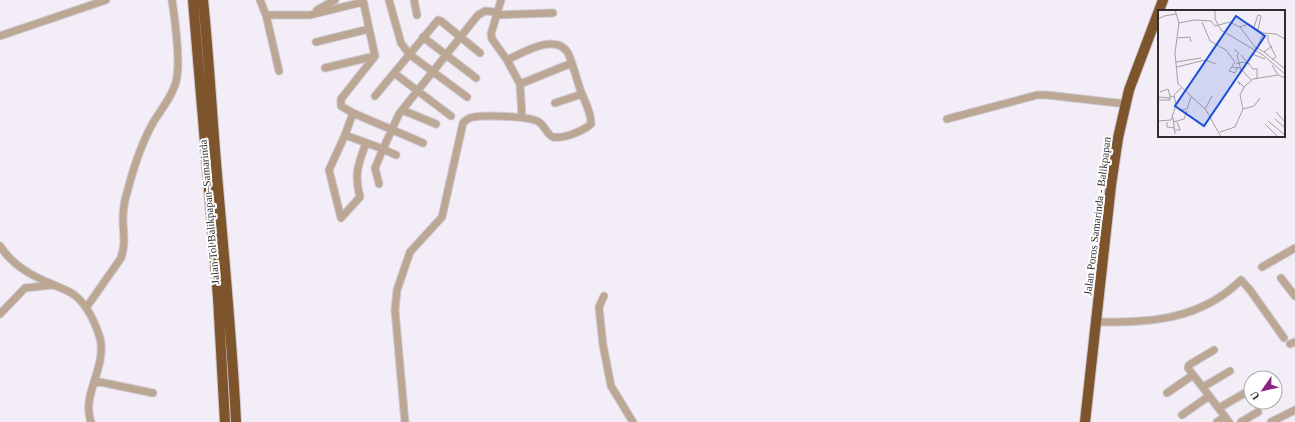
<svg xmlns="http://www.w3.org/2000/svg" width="1295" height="422" font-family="Georgia,serif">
<rect width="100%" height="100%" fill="#f2edf6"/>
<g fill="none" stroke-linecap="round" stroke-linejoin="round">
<defs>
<path id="minor" d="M260,0l6,15h44l53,-13
M389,0l12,43 8,11 58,43
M414,0l3,15
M501,0l-10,34 1,5 15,21 13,24 2,33
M317,10l18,-10
M266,15l13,56
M497,15l56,-2
M0,36l106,-36
M423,37l53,41
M316,42l53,-13
M325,68l50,-12
M394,73l57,43
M520,84l52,-21
M375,96l63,-76 3,1 39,32
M555,103l27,-9
M402,110l34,14
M353,113l-12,-7v-7l34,-43 -12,-56
M947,119l90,-24h10l79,9
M345,135l8,-22 70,30
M379,184l-4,-16 8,-19 13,6
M341,218l-12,-48 16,-35 38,14 16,-35 79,-99 7,-4 13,1
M341,218l19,-21c-6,-23 -2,-32 6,-54
M0,246c13,20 32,30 54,39 6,3 13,5 19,9 14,10 22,28 27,44 7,30 -19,56 -9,84
M1262,267l33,-19
M1281,278l14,18
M604,296l-5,11 4,38 8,41 22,36
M86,308l35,-50c5,-15 2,-25 2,-39 0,-9 2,-21 5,-30 6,-23 14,-47 26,-68 8,-13 18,-24 22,-39 5,-19 -1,-62 -4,-82
M0,314l25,-26 28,-3
M1096,322c54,1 104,-2 145,-42l9,10 34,48
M1290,344l5,-2
M1214,350l-25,15 -1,3 41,54
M95,381l58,12
M1203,387l27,-16
M1167,393l26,-18
M1219,408l26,-15
M1182,415l27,-19
M405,422l-10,-112 2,-20 13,-38 32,-35 21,-94c3,-3 6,-6 11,-6 12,-2 55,-1 65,5 5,3 9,14 14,15 11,2 30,-6 38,-13 1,-11 -8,-26 -11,-35 -4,-12 -7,-25 -12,-36 -12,-21 -46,0 -61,7
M1217,422l7,-5
M1241,422l17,-10
M1271,422l24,-12"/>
<path id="highway" d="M193,0l25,297 7,125
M203,0c6,58 9,117 14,175 7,82 15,164 19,247
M1085,422l26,-237 7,-47 11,-48 34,-90"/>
</defs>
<!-- minor casing -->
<use href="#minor" stroke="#cfcad2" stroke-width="9"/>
<!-- highway casing -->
<use href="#highway" stroke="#cfcad2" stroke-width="12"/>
<!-- minor -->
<use href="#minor" stroke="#bca795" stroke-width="7"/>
<!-- highway -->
<use href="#highway" stroke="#7d542c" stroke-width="10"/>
</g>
<g text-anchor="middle" stroke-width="4" stroke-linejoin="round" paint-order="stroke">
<!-- street labels -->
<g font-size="11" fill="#2d2c2f" stroke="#fff">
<text transform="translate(209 212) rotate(-95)" y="4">Jalan Tol Balikpapan–Samarinda</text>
<text transform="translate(1097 216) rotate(-83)" y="4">Jalan Poros Samarinda - Balikpapan</text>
</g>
</g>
<!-- overview -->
<g transform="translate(1158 10)">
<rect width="127" height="127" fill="#f2edf6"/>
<path fill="none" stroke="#a3a0a6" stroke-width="1" d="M17,0l4,13 -4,30 3,31 28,26 15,27M57,0v9l6,11 42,25 22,19M100,5l3,1 -3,14M0,9l6,-3 12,-2M44,12l8,19 16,9 9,12 -6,9 6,2 2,-5M21,13l15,-3 17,1 4,5 15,-4 9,5 10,-3 14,9 13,1 9,5M82,17l15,20 9,5 8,-6M96,17l4,-12M110,25v6l8,16 -4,3M19,28l13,-1 1,5M99,38l6,-14M76,39l5,4 -2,2 4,15M106,42l21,17M83,45l12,14h4v10M90,51l4,-7 13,5M18,52l25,-4M78,54l7,-2 7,2M114,55l6,10 7,3M19,57l28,-7 11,4M74,57l8,1 11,12M82,75l-2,-4 6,6M2,82l8,-3 2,7M0,87l12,1M0,90h12v-4l4,1M47,99l7,-13M85,99l11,-3 6,-8M23,100l6,-1 4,-12M118,102l9,10M15,107l2,17M117,109l10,9M0,111l13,-1 5,-15 -2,-10 7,-7M110,111l17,14M9,112v5l7,1M15,112l11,-3 3,-8M107,114l13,13M16,120h6l-3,-8M62,122l15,-5 8,-18 -3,-14 4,-8 9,-8 25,-4"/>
<path fill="#1d4ed8" fill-opacity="0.15" stroke="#1d4ed8" stroke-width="2" d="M78,6l29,20 -61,90 -29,-20z"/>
<rect width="127" height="127" fill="none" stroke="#2d2c2f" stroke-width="2"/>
</g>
<!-- north arrow -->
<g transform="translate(1263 390) rotate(236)"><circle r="19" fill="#ffffff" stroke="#ababac"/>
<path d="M0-3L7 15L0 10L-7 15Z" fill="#8b2389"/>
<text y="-6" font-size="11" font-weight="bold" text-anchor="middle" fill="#2d2c2f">U</text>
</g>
</svg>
